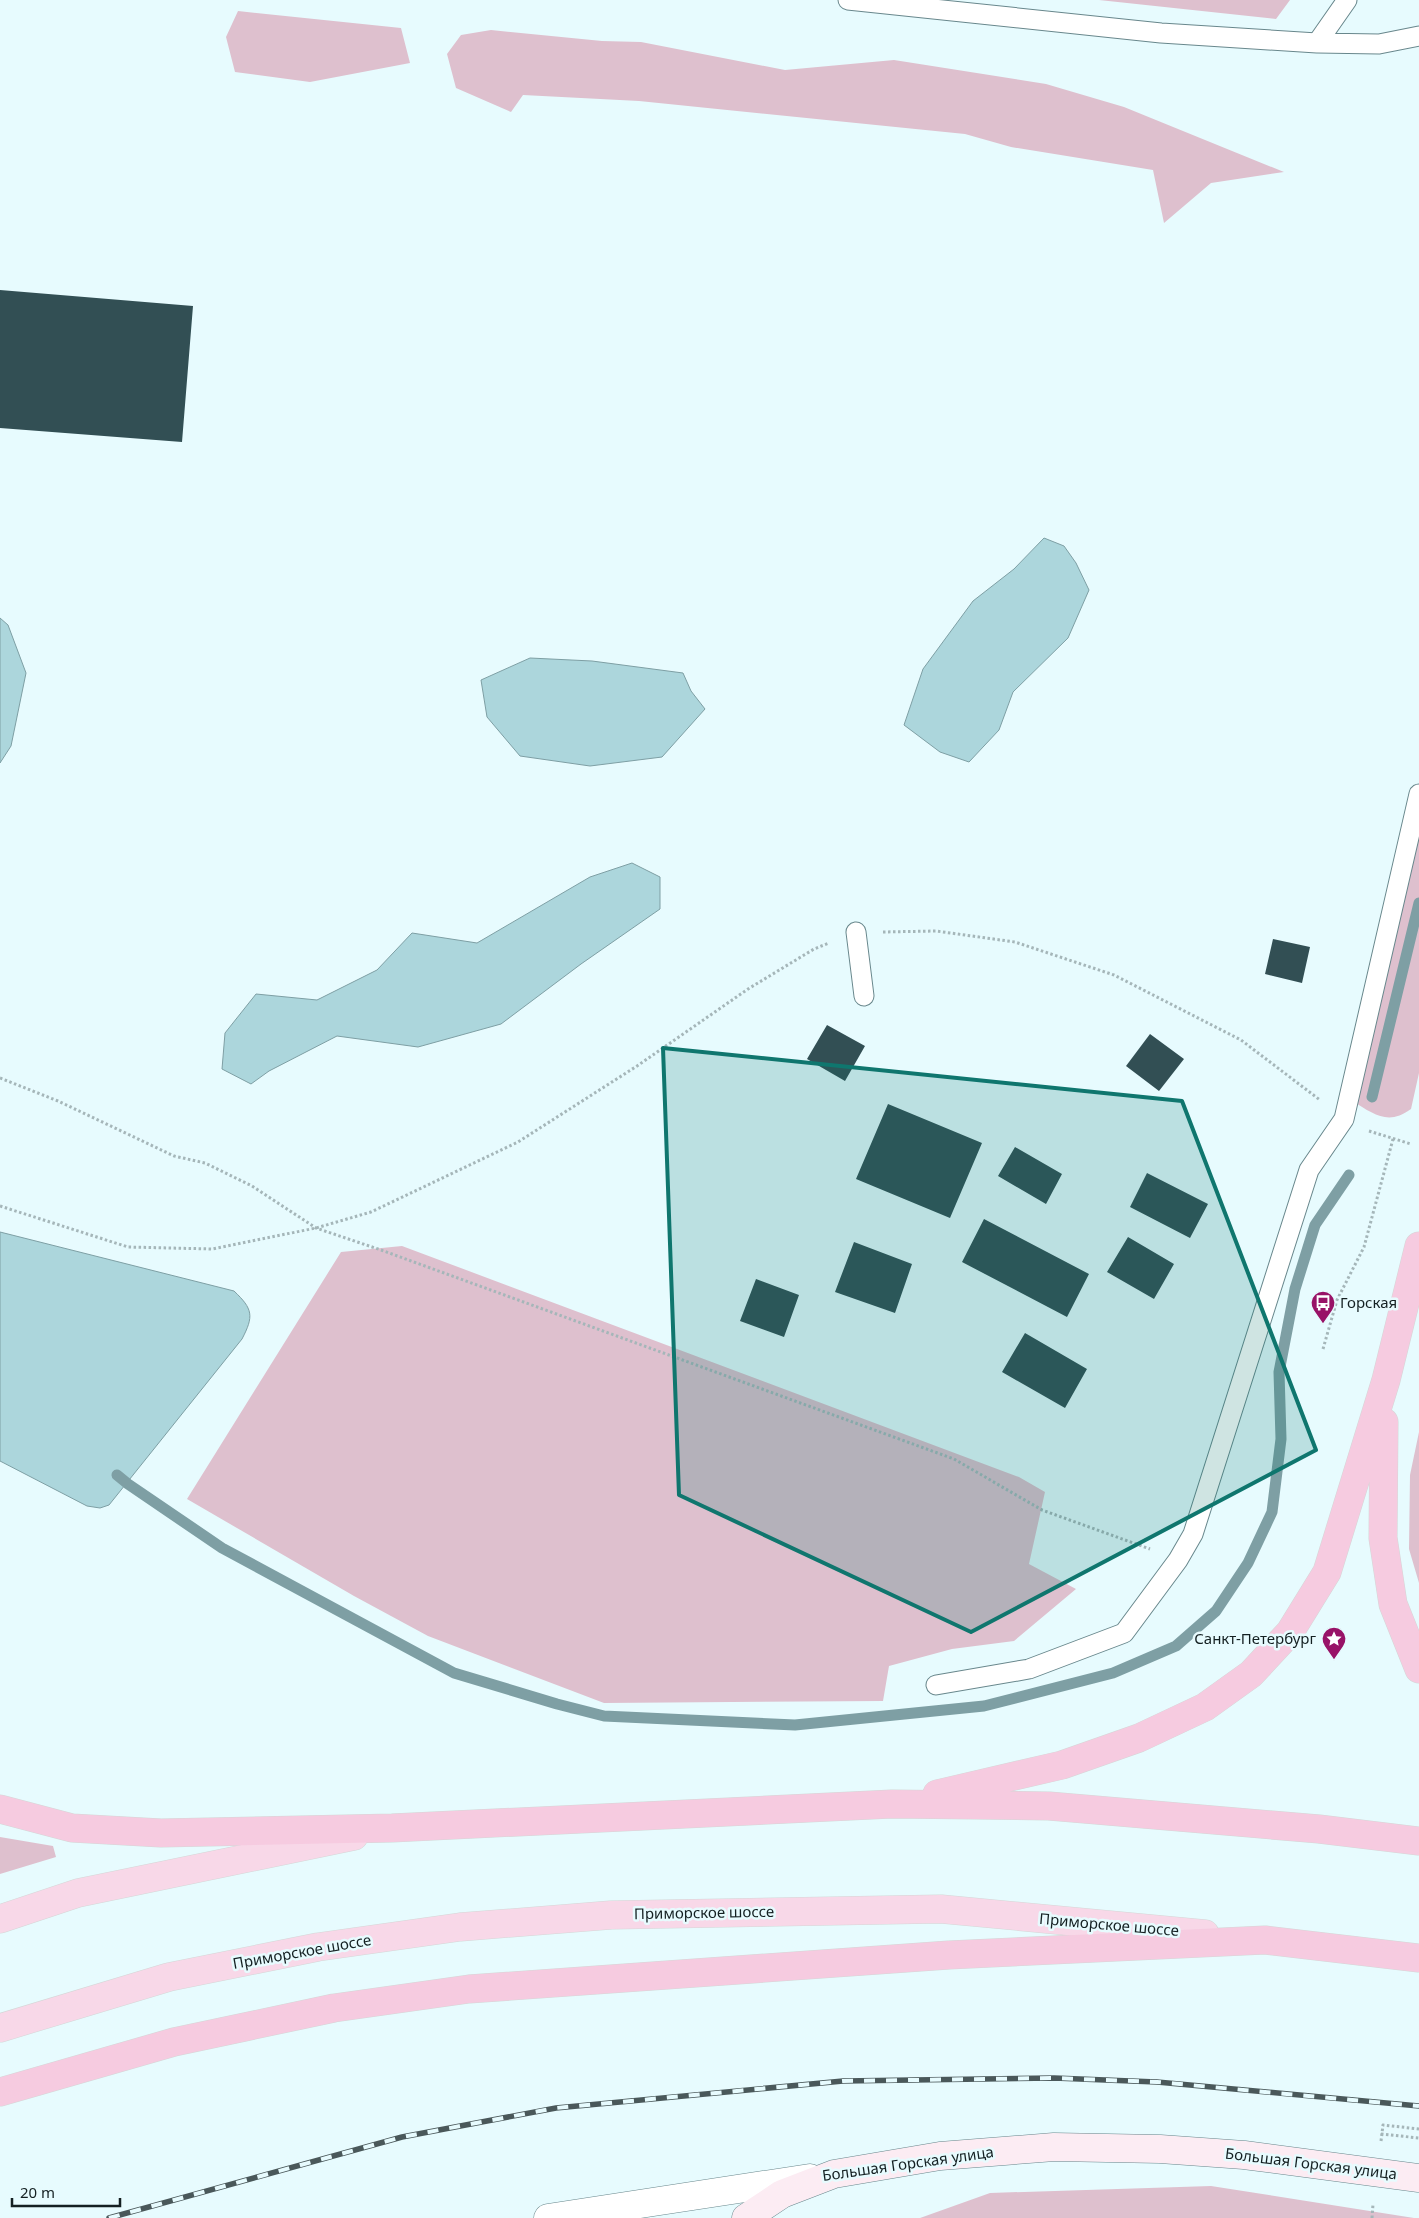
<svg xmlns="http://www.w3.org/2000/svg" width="1419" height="2218" font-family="'Noto Sans',sans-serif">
<rect width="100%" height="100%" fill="#e7fbfe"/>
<!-- green -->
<path fill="#dec0ce" d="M1099,0h191l-14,19z
M238,11l163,17 9,35 -100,19 -75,-10 -9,-35z
M491,30l111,11 39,1 144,28 109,-10 152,24 78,23 160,65 -73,11 -47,40 -11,-53 -142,-23 -46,-13 -326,-33 -116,-6 -12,17 -55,-24 -9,-34 14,-19z
M1419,828v245l-8,36c-23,17 -37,5 -59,-8z
M402,1246l617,231 26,15 -16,72 47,25 -62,52 -62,8 -63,17 -6,35 -279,2 -176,-67 -74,-40 -167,-97 154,-247z
M1419,1432v151l-10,-34 1,-74z
M0,1837l53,9 3,11 -56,17z
M1211,2186l203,32h-494l70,-25z"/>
<!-- water -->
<path fill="#acd6dc" stroke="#7e9fa4" d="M1044,538l20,8 12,17 13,27 -21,48 -55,54 -14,38 -30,32 -29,-10 -36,-27 19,-56 50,-68 41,-32z
M0,618l8,7 18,48 -15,73 -11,17z
M530,658l62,3 91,12 8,18 14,18 -43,48 -72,9 -70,-10 -33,-39 -6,-37z
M632,863l28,14v32l-79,55 -80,60 -83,23 -81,-11 -68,35 -18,13 -29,-15 3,-36 31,-39 61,6 60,-30 35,-37 65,10 113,-66z
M0,1232l234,59c19,18 20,25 8,48l-133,166 -9,3 -13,-2 -87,-45z"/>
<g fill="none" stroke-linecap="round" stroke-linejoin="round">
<!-- stream -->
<path stroke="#7e9fa4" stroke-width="11" d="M1372,1097l47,-194
M117,1475l11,9 94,64 232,125 103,31 47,12 191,9 189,-19 129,-33 63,-27 40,-35 32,-48 24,-51 9,-73 -2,-67 16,-83 20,-64 34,-50"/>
</g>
<!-- building -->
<path fill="#324f54" d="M0,290l193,16 -11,136 -182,-14z
M1273,939l37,8 -8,36 -37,-9z
M827,1025l38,21 -20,35 -38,-22z
M1150,1034l34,25 -25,32 -33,-25z
M888,1104l94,39 -32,75 -94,-39z
M1015,1147l47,27 -16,30 -48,-28z
M1147,1173l61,31 -18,34 -60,-31z
M984,1219l105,55 -22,43 -105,-55z
M1128,1237l46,27 -20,35 -47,-27z
M854,1242l58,22 -17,49 -60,-21z
M756,1279l43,16 -15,42 -44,-16z
M1025,1333l62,36 -22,39 -63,-36z"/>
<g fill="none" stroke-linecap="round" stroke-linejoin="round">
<defs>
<path id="service" d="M848,0l313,33 156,10 62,1 40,-8
M1317,43l30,-43
M856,932l8,64
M936,1685l93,-16 95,-36 54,-73 15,-26 116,-364 35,-51 75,-325"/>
<path id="minor" d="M548,2218l262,-40"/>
<path id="secondary" d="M746,2218l36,-24 52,-20 106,-18 114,-9 106,2 84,6 175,23"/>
<path id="primary" d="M0,1919l78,-26 276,-57
M0,2028l169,-51 149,-30 142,-20 151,-12 330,-6 264,25"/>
<path id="trunk" d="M1384,1422l-1,116 10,66 26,65
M937,1794l125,-29 77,-27 66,-31 46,-33 39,-42 37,-60 59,-192 33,-134
M0,1809l72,19 89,5 231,-5 500,-24 157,2 270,23 100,12
M0,2092l174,-50 160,-34 135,-19 480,-34 316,-15 154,18"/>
</defs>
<!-- service casing -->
<use href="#service" stroke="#68878c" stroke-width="21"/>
<!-- minor casing -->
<use href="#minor" stroke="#68878c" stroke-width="29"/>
<!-- secondary casing -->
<use href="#secondary" stroke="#68878c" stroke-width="29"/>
<!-- primary casing -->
<use href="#primary" stroke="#d5d7d7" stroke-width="29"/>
<!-- trunk casing -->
<use href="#trunk" stroke="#d5d7d7" stroke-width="29"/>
<!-- path -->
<path stroke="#a5b6b9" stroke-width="3" stroke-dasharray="2.5 2.5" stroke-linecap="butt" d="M883,932l53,-1 79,11 99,33 127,65 79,60
M0,1078l58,23 116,55 31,7 47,23 64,42 65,22 573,209 88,51 108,39
M1369,1131l42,13
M0,1206l128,41 84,2 104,-21 55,-16 147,-70 119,-76 111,-77 66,-40 15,-6
M1323,1349l14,-49 27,-53 29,-108
M1381,2134l38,4
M1381,2141l2,-16 36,4
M1372,2218l1,-14"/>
<!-- service -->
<use href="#service" stroke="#fff" stroke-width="19"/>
<!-- minor -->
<use href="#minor" stroke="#fff" stroke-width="28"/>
<!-- secondary -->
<use href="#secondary" stroke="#fcecf3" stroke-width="28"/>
<!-- primary -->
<use href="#primary" stroke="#f8d8e8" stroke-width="28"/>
<!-- trunk -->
<use href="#trunk" stroke="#f6cbe0" stroke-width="28"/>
<defs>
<path id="rail" d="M109,2218l293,-81 154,-29 287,-27 211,-3 103,4 262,24"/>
</defs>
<!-- rail casing -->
<use href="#rail" stroke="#4a585a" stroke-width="5.5"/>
<!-- rail -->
<use href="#rail" stroke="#e7fbfe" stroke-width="4" stroke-dasharray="11" stroke-linecap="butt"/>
</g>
<!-- marked area -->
<path fill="#0f766e" fill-opacity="0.2" stroke="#0f766e" stroke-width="4" stroke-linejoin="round" d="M663,1048l519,53 134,349 -345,182 -292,-137z"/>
<!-- icons -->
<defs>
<symbol id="bus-pin" viewBox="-11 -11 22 30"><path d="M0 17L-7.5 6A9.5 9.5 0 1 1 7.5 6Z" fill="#981267" stroke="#e7fbfe"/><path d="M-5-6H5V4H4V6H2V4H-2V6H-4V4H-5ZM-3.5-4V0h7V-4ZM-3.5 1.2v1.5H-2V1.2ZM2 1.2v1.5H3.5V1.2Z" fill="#fff"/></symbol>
<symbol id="sight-pin" viewBox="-11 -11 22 30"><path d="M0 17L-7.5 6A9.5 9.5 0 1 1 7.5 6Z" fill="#981267" stroke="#e7fbfe"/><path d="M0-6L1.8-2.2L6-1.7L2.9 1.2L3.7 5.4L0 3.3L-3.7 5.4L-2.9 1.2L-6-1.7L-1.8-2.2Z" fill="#fff"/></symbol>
</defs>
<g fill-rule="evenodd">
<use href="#bus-pin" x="1309" y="1289" width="28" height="38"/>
<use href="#sight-pin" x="1320" y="1625" width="28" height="38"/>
</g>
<g text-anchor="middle" stroke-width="5" stroke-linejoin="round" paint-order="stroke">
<!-- poi labels -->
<g font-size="15" fill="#142022" stroke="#e7fbfe" text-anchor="start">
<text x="1340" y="1308">Горская</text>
<text x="1316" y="1644" text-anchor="end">Санкт-Петербург</text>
</g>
<!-- street labels -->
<g font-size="15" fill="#142022" stroke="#e7fbfe">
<text transform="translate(704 1913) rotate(-1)" y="5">Приморское шоссе</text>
<text transform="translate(1109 1925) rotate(5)" y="5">Приморское шоссе</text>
<text transform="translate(302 1952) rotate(-10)" y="5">Приморское шоссе</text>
<text transform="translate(908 2164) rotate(-8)" y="5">Большая Горская улица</text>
<text transform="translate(1311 2164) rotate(7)" y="5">Большая Горская улица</text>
</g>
</g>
<!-- scale -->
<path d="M12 2198v8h108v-8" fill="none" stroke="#142022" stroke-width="2.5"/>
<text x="20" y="2198" font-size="15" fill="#142022" stroke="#e7fbfe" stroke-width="4" paint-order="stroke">20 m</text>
</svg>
